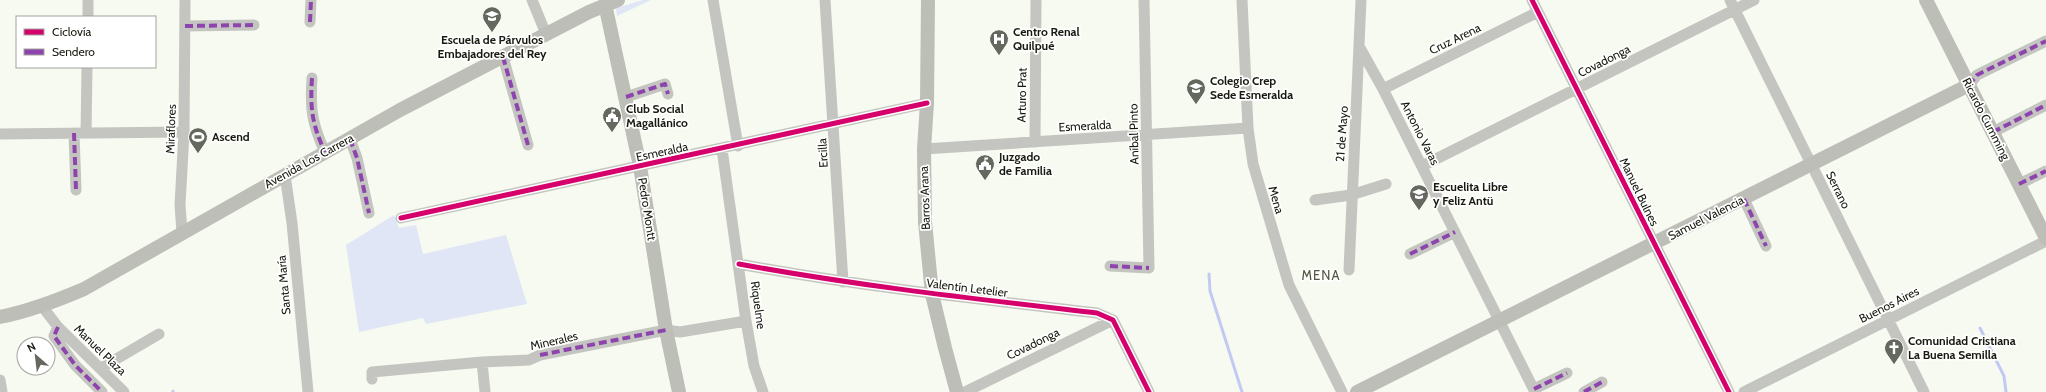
<svg xmlns="http://www.w3.org/2000/svg" width="2046" height="392" font-family="Cabin,sans-serif">
<rect width="100%" height="100%" fill="#f7faf0"/>
<!-- green -->
<path fill="#e0e6f6" d="M643,0h8l-34,16 -1,-8z
M394,215l5,13 17,-3 7,29 83,-19 21,69 -101,20 -3,-6 -64,14 -13,-87z"/>
<g fill="none" stroke-linecap="round" stroke-linejoin="round">
<!-- stream -->
<path stroke="#c2caf3" stroke-width="3" d="M1209,274l1,17 32,101
M1980,328l24,48 2,16
M173,391v1"/>
<!-- minor -->
<path stroke="#c4c5c0" stroke-width="11" d="M532,0l14,34
M713,0l25,146
M825,0l18,282
M1242,0l6,128 5,36 36,121 53,107
M1532,0l197,392
M1730,0l194,392
M88,17v-17
M310,22l1,-22
M185,26l69,-1
M1360,48l23,41 152,303
M503,57l25,88
M312,78c-2,31 0,46 13,74
M1969,85l8,-10 69,-34
M1383,89l155,-77
M626,97l39,-13 3,10
M1993,132l53,-27
M74,133l2,57
M86,133l1,-66
M0,134l184,-2
M350,139l7,19 12,55
M1035,142l1,-142
M722,149l24,172 8,45 9,26
M924,149l324,-21
M1422,166l332,-166
M285,175l7,48 16,169
M2019,184l27,-13
M1744,199l22,47
M1315,200l36,-5 35,-11
M401,218l526,-115
M182,232l-2,-27 4,-73 1,-132
M1410,254l45,-22
M739,264c119,22 238,35 358,49l16,7 36,72
M1110,266l39,2 -5,-268
M1349,270l12,-270
M42,306l16,21 66,65
M58,327l-4,9 21,29 27,27
M482,362l3,30
M101,368l58,-34
M372,379v-7l110,-10 47,-2 11,-5 126,-25 14,2 66,-11
M0,380l2,12
M1534,389l33,-16
M965,392l148,-72
M1584,392l18,-10
M1744,392l302,-151"/>
<!-- major -->
<path stroke="#bcbeb7" stroke-width="14" d="M928,0l-1,103 -3,46 1,73 7,72 13,54 12,44
M1926,0l120,238
M605,4l35,162 26,164 13,62
M0,317c30,-6 56,-16 84,-28l316,-179 189,-98 29,-12
M1357,392l612,-307"/>
<!-- quiet -->
<path stroke="#8e44ad" stroke-width="4" stroke-dasharray="8 4" stroke-linecap="butt" d="M310,22l1,-22
M185,26l69,-1
M503,57l25,88
M312,78c-2,31 0,46 13,74
M1969,85l8,-10 69,-34
M626,97l39,-13 3,10
M1993,132l53,-27
M74,133l2,57
M350,139l7,19 12,55
M2019,184l27,-13
M1744,199l22,47
M1410,254l45,-22
M1110,266l39,2
M58,327l-4,9 21,29 27,27
M540,355l126,-25
M1534,389l33,-16
M1584,392l18,-10"/>
<defs>
<path id="cycleway" d="M1532,0l197,392
M401,218l526,-115
M739,264c119,22 238,35 358,49l16,7 36,72"/>
</defs>
<!-- cycleway casing -->
<use href="#cycleway" stroke="#fff" stroke-width="8"/>
<!-- cycleway -->
<use href="#cycleway" stroke="#d6006c" stroke-width="5"/>
</g>
<!-- icons -->
<defs>
<symbol id="school-pin" viewBox="-11 -11 22 30"><path d="M0 17L-7.5 6A9.5 9.5 0 1 1 7.5 6Z" fill="#65685e" stroke="#fff"/><path d="M0-5L7-2L0 1L-7-2ZM-4 1L0 2.5L4 1V4Q0 6-4 4Z" fill="#fff"/></symbol>
<symbol id="hospital-pin" viewBox="-11 -11 22 30"><path d="M0 17L-7.5 6A9.5 9.5 0 1 1 7.5 6Z" fill="#65685e" stroke="#fff"/><path d="M-5-5h3v3.5h4V-5h3V5h-3V1.5h-4V5h-3Z" fill="#fff"/></symbol>
<symbol id="civic-pin" viewBox="-11 -11 22 30"><path d="M0 17L-7.5 6A9.5 9.5 0 1 1 7.5 6Z" fill="#65685e" stroke="#fff"/><path d="M-.6-6.5H3V-4.5H.6V-3L4-1V1h2V6H-6V1h2V-1L-.6-3ZM-1.2 2.5V6h2.4V2.5Z" fill="#fff"/></symbol>
<symbol id="stadium-pin" viewBox="-11 -11 22 30"><path d="M0 17L-7.5 6A9.5 9.5 0 1 1 7.5 6Z" fill="#65685e" stroke="#fff"/><path d="M0-5a6.5 5 0 1 0 0 10a6.5 5 0 1 0 0-10ZM-3.5-1.8h7v3.6h-7Z" fill="#fff"/></symbol>
<symbol id="church-pin" viewBox="-11 -11 22 30"><path d="M0 17L-7.5 6A9.5 9.5 0 1 1 7.5 6Z" fill="#65685e" stroke="#fff"/><path d="M-1.2-6h2.4v3.5h3.3v2.4h-3.3V6h-2.4V-.1h-3.3v-2.4h3.3Z" fill="#fff"/></symbol>
</defs>
<g fill-rule="evenodd">
<use href="#school-pin" x="481" y="5" width="22" height="30"/>
<use href="#hospital-pin" x="988" y="28" width="22" height="30"/>
<use href="#school-pin" x="1185" y="77" width="22" height="30"/>
<use href="#civic-pin" x="601" y="105" width="22" height="30"/>
<use href="#stadium-pin" x="187" y="126" width="22" height="30"/>
<use href="#civic-pin" x="974" y="153" width="22" height="30"/>
<use href="#school-pin" x="1408" y="183" width="22" height="30"/>
<use href="#church-pin" x="1883" y="337" width="22" height="30"/>
</g>
<g text-anchor="middle" stroke-width="3.5" stroke-linejoin="round" paint-order="stroke">
<!-- poi labels -->
<g font-size="12" font-weight="bold" fill="#171a0f" stroke="#fff" text-anchor="start">
<text x="1013" y="36">Centro Renal<tspan x="1013" dy="14">Quilpué</tspan></text>
<text x="492" y="44" text-anchor="middle">Escuela de Párvulos<tspan x="492" dy="14">Embajadores del Rey</tspan></text>
<text x="1210" y="85">Colegio Crep<tspan x="1210" dy="14">Sede Esmeralda</tspan></text>
<text x="626" y="113">Club Social<tspan x="626" dy="14">Magallánico</tspan></text>
<text x="212" y="141">Ascend</text>
<text x="999" y="161">Juzgado<tspan x="999" dy="14">de Familia</tspan></text>
<text x="1433" y="191">Escuelita Libre<tspan x="1433" dy="14">y Feliz Antü</tspan></text>
<text x="1908" y="345">Comunidad Cristiana<tspan x="1908" dy="14">La Buena Semilla</tspan></text>
</g>
<!-- street labels -->
<g font-size="12" fill="#171a0f" stroke="#fff">
<text transform="translate(1455 39) rotate(-26)" y="4">Cruz Arena</text>
<text transform="translate(1604 61) rotate(-27)" y="4">Covadonga</text>
<text transform="translate(1022 95) rotate(-89)" y="4">Arturo Prat</text>
<text transform="translate(1986 119) rotate(63)" y="4">Ricardo Cumming</text>
<text transform="translate(1085 126) rotate(-3)" y="4">Esmeralda</text>
<text transform="translate(171 129) rotate(-88)" y="4">Miraflores</text>
<text transform="translate(1420 133) rotate(63)" y="4">Antonio Varas</text>
<text transform="translate(1134 134) rotate(-91)" y="4">Aníbal Pinto</text>
<text transform="translate(1342 134) rotate(-86)" y="4">21 de Mayo</text>
<text transform="translate(662 152) rotate(-12)" y="4">Esmeralda</text>
<text transform="translate(823 153) rotate(-93)" y="4">Ercilla</text>
<text transform="translate(309 161) rotate(-29)" y="4">Avenida Los Carrera</text>
<text transform="translate(1838 190) rotate(64)" y="4">Serrano</text>
<text transform="translate(1639 192) rotate(64)" y="4">Manuel Bulnes</text>
<text transform="translate(925 198) rotate(-92)" y="4">Barros Arana</text>
<text transform="translate(1276 200) rotate(74)" y="4">Mena</text>
<text transform="translate(647 209) rotate(81)" y="4">Pedro Montt</text>
<text transform="translate(1706 218) rotate(-27)" y="4">Samuel Valencia</text>
<text transform="translate(284 285) rotate(-95)" y="4">Santa María</text>
<text transform="translate(967 288) rotate(7)" y="4">Valentín Letelier</text>
<text transform="translate(758 305) rotate(82)" y="4">Riquelme</text>
<text transform="translate(1889 305) rotate(-27)" y="4">Buenos Aires</text>
<text transform="translate(554 341) rotate(-13)" y="4">Minerales</text>
<text transform="translate(1033 344) rotate(-26)" y="4">Covadonga</text>
<text transform="translate(100 350) rotate(44)" y="4">Manuel Plaza</text>
</g>
<!-- neighbourhood labels -->
<g font-size="13" letter-spacing="1" fill="#51583e" stroke="#fff">
<text x="1321" y="280">MENA</text>
</g>
</g>
<!-- legend -->
<rect x="16" y="16" width="140" height="52" fill="#ffffff" stroke="#a2a39f"/>
<rect x="24" y="29" width="20" height="6" fill="#d6006c" stroke="#a2a39f"/>
<text x="52" y="36" font-size="12" fill="#171a0f">Ciclovía</text>
<rect x="24" y="49" width="20" height="6" fill="#8e44ad" stroke="#a2a39f"/>
<text x="52" y="56" font-size="12" fill="#171a0f">Sendero</text>
<!-- north arrow -->
<g transform="translate(36 356) rotate(332)"><circle r="19" fill="#ffffff" stroke="#a2a39f"/>
<path d="M0-3L7 15L0 10L-7 15Z" fill="#65685e"/>
<text y="-6" font-size="11" font-weight="bold" text-anchor="middle" fill="#171a0f">N</text>
</g>
</svg>
